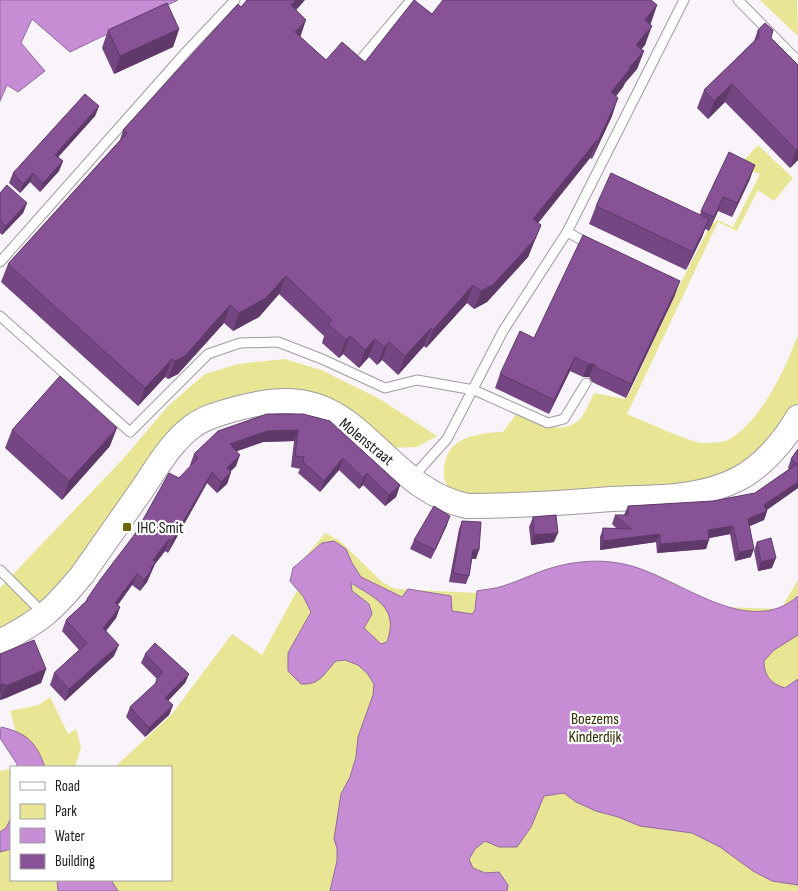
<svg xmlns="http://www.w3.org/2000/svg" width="798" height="891" font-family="'Sofia Sans Condensed',sans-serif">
<rect width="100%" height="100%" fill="#f8f4f9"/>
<!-- green -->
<path fill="#e8e595" d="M760,0h37l1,36z
M758,145l35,33 -19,23 -16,-11 -21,41 -19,-9 -91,192c12,5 65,29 75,29 7,0 19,0 26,-3 32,-17 59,-73 70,-106v76l-23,33 -60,40 -158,12h-104c-3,-5 -8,-12 -9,-18 -3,-38 29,-44 59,-45l14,-19c18,8 43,24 62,7 6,-6 11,-19 15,-27l31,6 4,-5 46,-100 35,-68 8,-6 15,7 27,-53 -22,-7z
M285,359l36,11 57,28 59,38 -20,11 -32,1 -43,-35 -124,-7 -167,196 -51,30v-44l123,-129 45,-53 37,-32 33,-10z
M325,533l15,8 42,41 13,7 81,4 1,-2 25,-4 42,-17 25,-7 44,-1 18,4 28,10 63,31 59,2 17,-29v311h-798v-120l11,-2v111h160v-113h-56l57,-53 60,-80 30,21 43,-79 -9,-8z
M50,697l18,37 8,-5 5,18 -6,20h-57l7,-2 -15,-54 29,-6z"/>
<!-- water -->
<path fill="#c68dd5" stroke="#926a9d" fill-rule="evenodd" d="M0,0h178l-108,52 -38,-33 -11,24 24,28 -27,21 -11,-7 -7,16z
M334,541l12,8 6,14 9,14 41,20 6,-8 43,7 1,15 20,3 3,-4 2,-19c9,-2 18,-2 26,-5 13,-4 26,-10 39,-15 28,-10 58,-13 86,-6 52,13 120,75 170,31v39l-24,15 -10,11c0,15 7,23 21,27l13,-9v206l-26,-4 -19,-10 -33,-24 -28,-14 -52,-7 -22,-9 -22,-6 -20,-9 -12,-9 -20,3 -13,31 -14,20h-18l-14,-6 -10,8 -6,10 4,9 12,5 14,-1 9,13 -1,6h-177l7,-30v-13l-3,-9 7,-45 9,-17 6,-20 2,-20 15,-42 1,-11 -7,-11 -9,-8 -13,-5 -9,1c-13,13 -15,24 -35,23l-13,-13v-18l23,-41 -8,-16 -13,-15 3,-13 29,-25zM351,583c26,16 48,25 36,59l-6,2 -17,-16 8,-14 -3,-10 -17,-13z
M1,727c26,6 35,15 44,40h-28v-3l-17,-26z
M11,818v31l-11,3v-20l6,-4z
M57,880h54l7,11h-60z"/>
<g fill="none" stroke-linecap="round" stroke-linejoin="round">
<defs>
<path id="lane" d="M738,0l60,61
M358,63l53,-63
M567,232l24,13
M0,262l186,-210 49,-52
M0,316l130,116 78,-78 32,-11 38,-1 44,17 63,29 32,-8 57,10 74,33 16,-4 22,-36
M412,478l35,-39 56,-108 64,-99 117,-232
M0,570l44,44"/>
<path id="secondary" d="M0,642c15,-8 30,-16 44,-27 14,-11 26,-26 38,-40 20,-29 41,-58 61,-87 14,-21 29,-47 50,-62 12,-9 28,-13 42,-17 41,-11 75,-14 112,13 40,30 68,73 120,84 48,0 96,-3 144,-7 42,-2 89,0 127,-20 25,-13 46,-38 60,-62"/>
</defs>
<!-- lane casing -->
<use href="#lane" stroke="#9f9ba0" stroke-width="11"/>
<!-- secondary casing -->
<use href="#secondary" stroke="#9f9ba0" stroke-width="26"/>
<!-- lane -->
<use href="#lane" stroke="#fff" stroke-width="9"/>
<!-- secondary -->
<use href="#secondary" stroke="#fff" stroke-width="24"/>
</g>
<!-- wall -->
<path fill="#754782" d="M657,5l-7,19 -5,21 -4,4 3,2 -7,18 -12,14 -2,4 -7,9 -4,20 -20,43 -2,-1 -52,65 3,2 -13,32 -41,45 -13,7 -7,-6 -41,45 -2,-2 -26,29 -16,-15 -5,5 -8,-8 -10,11 -16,-14 -4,4 -17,-15 2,-7 -45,-42 -20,23 -26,14 -9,-8 -46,51 -10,5 -3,-2 -27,29 -137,-124 7,-18 112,-124 3,-10 118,-123 55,3 4,27 26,23 39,2 67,-48z
M179,29l-6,18 -59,27 -12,-26 6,-18z
M758,30l13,8 27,27v95l-8,8 -65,-66 -17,17 -11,-11 7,-18 50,-49z
M99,106l-4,10 -37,41 5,4 -4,10 -19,21 -10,-10 -10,11 -11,-10 4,-10z
M750,179l-18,38 -14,-6 -9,20 -4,-2 -3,8 -16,33 -97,-46 7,-18 104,9 1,-4z
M0,193l27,10 -4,10 -21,22 -2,-2z
M675,295l-49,103 -34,-16 -3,-5h-6l-13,-6 -21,43 -54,-26 5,-14 34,-36z
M267,414l133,71 -4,12 -11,9 -22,-21 -4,4 -20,-19 -19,22 -22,-19 2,-4 -9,-2 3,-26 -31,1 -26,9 -1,15 -6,6h1l-4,12 -10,9 -10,-10 -39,70 -3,-2 -10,13 -8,18 -7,9 -8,-6 -14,20 2,2 -4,11 -10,13 8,25 -49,45 -15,-16 4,-12 25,-23 -17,-19 4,-11 19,-18 2,-3 92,-121 12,-12 -1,-1 4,-11z
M12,430l98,16 -48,54 -57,-52z
M798,449v39l-31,22v1l-3,9 -14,6 1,31 -16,4 -5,-27 -21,4 -3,11 -49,4 -1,-11 -56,8v-13l3,-9 14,1 -5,-5 3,-9h9l4,-9 85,-5 42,-8 34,-24 -1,-1 3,-9z
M533,517l21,25 -23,3 -2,-18z
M462,521l14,38h-4l-3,17 -3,8 -17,-2 10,-53z
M447,525l-16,34 -21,-10 4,-9z
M757,542l15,26 -14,3 -4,-20z
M0,654l46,15 -5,14 -35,15 -6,2z
M145,654l44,20 -4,9 -17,18 5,4 -4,10 -24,22 -19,-20 4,-10 24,-22 3,-6 -16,-16z"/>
<!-- shaded-wall -->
<path fill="#5f396a" d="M296,0h9l-21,24 7,-19z
M657,5l-6,18 -13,16 7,-19z
M306,20l-6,18 -5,-6z
M652,26l-7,19 -15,18 6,-18z
M179,29l-6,18 -59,27 6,-18z
M644,51l-7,18 -12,14 -2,4 -18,24 6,-19 18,-24z
M732,84l-7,18 -17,17 6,-18z
M618,98l-6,18 -20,43 6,-18z
M99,106l-4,10 -43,48 3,-9z
M597,140l-7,18 -63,79 6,-18z
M798,148v12l-8,8 6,-18z
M63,161l-4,10 -19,21 3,-9z
M755,165l-5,14 -18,38 5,-14z
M33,173l-3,9 -10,11 3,-9z
M723,197l-5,14 -9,20 5,-14z
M27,203l-4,10 -21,22 4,-9z
M709,219l-7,18 -16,33 7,-18z
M541,225l-13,32 -41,45 -13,7 7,-18z
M286,276l-7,18 -20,23 -26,14 6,-18z
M680,281l-5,14 -49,103 5,-14z
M473,285l-6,18 -41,45 7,-18z
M230,305l-6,18 -46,51 -10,5 7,-18z
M431,328l-7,18 -26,29 7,-19z
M350,336l-7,18 -4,4 7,-18z
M375,339l-6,18 -10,11 6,-18z
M389,342l-7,18 -5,5 7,-18z
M575,357l-5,14 -21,43 5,-14z
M172,359l-7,18 -27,29 7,-18z
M588,364h6l-5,13h-6z
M117,428l-7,18 -48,54 7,-19z
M298,430l-4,11 -31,1 -37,13 4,-11 37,-13z
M240,455l-4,11 -14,13 5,-11z
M343,458l-4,12 -19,22 4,-11z
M212,472l-5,11 -39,70 4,-12z
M231,472l-4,12 -10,9 4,-11z
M367,473l-4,12 -4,4 4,-11z
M798,482v6l-36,25 5,-2 -3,9 -19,8 3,-9 16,-14z
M400,485l-4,12 -11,9 4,-11z
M450,516l-3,9 -16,34 4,-9z
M733,526l-3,8 -25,5 3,-9z
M558,533l-4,9 -23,3 3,-10z
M660,534l-4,8 -56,8 3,-9z
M169,539l-4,12 -10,13 -8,18 -7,9 13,-31z
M709,540l-3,9 -49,4 3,-9z
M754,549l-3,8 -16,4 4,-9z
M473,550h6l-3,9 -6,-1z
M776,558l-4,10 -14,3 3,-9z
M137,574l-5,11 -21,29 4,-11z
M120,607l-4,11 -17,22 4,-12z
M119,645l-5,11 -49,45 4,-12z
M46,669l-5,14 -35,15 -6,2 5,-14z
M189,674l-4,9 -23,24 3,-9z
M4,684l-4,10v-9z
M173,705l-4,10 -24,22 4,-9z"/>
<!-- building -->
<path fill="#885297" stroke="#5f396a" d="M247,0h49l-5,5 15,15 -11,12 31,28 16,-18 23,20 49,-62 18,14 11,-14h208l6,5 -12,15 7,6 -16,19 8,6 -15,17 1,1 -19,23 7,6 -20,43 -1,-1 -64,79 8,6 -6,14 -41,45 -13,7 -8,-6 -40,45 -2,-2 -26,28 -16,-14 -5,5 -9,-8 -10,11 -15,-14 -4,4 -18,-16 4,-4 -46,-44 -20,22 -27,15 -9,-8 -45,51 -10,5 -3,-2 -27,29 -137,-124 119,-131 -4,-3 115,-126 3,3z
M167,3l12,26 -59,27 -12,-26z
M765,23l8,7 -2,8 27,27v83l-2,2 -64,-66 -18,17 -10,-11 55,-53 -1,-7z
M85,94l14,12 -44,49 8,6 -20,22 -10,-10 -10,11 -10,-11z
M729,152l26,13 -18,38 -14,-6 -9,20 -13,-6z
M611,173l98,46 -16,33 -97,-46z
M7,185l20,18 -21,23 -6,-6v-27z
M583,235l97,46 -49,103 -34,-16 -3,-4h-6l-13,-7 -21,43 -54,-26 20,-43 14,7z
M60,376l57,52 -48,53 -57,-51z
M267,414h36l27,7 70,64 -11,10 -22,-22 -4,5 -20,-20 -19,23 -21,-19 1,-5 -9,-1 3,-26 -31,1 -37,13 10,11 -13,13 4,4 -10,10 -9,-10 -40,69 -3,-2 -16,21 3,2 -5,6v3l-7,9 -7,-6 -22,29 5,4 -17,21 16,17 -50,44 -15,-16 33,-30 -21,-23 22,-20 -1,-1 13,-19 35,-46 34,-61 10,5 19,-20 -4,-4 24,-23z
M798,449v33l-34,23 3,6 -19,8 6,30 -15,3 -6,-26 -25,4 1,10 -49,4v-10l-57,7v-13l28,1 -16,-14h13v-9l85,-5 42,-8 42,-29 -6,-5z
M434,506l16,10 -15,34 -21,-10z
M556,515l2,18 -24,2 -1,-18z
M462,521l19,1 -2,28h-6l-4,26 -16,-3z
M771,538l5,20 -15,4 -4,-20z
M34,640l12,29 -35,15 -6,2 -1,-2 -4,1v-31z
M155,643l34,31 -24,24 8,7 -24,23 -19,-21 27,-25 -1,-2 7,-8 -18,-18z"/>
<!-- markers -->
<rect fill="#6b6700" stroke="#fff" stroke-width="2" x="122" y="522" width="10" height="10" rx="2.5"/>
<g text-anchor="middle" stroke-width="4.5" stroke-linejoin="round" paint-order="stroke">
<!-- street labels -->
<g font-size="16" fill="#1a191b" stroke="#fff">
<text transform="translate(367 441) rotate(39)" y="6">Molenstraat</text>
</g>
<!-- poi labels -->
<g font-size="16" fill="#1a191b" stroke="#fff" text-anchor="start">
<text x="137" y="533">IHC Smit</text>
</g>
<!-- park labels -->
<g font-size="16" fill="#2d2b01" stroke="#fff">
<text x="595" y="724">Boezems<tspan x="595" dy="18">Kinderdijk</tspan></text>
</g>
</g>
<!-- legend -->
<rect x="10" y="766" width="162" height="115" fill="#ffffff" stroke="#a3a3a4"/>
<rect x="20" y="782" width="25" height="8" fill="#ffffff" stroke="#a3a3a4"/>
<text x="55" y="791" font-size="15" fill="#1a191b">Road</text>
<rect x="20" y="804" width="25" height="15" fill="#e8e595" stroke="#a3a3a4"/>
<text x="55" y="816" font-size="15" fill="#1a191b">Park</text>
<rect x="20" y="828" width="25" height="15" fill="#c68dd5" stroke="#a3a3a4"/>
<text x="55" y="841" font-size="15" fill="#1a191b">Water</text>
<rect x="20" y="854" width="25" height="15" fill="#885297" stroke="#a3a3a4"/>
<text x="55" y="866" font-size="15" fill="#1a191b">Building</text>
</svg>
